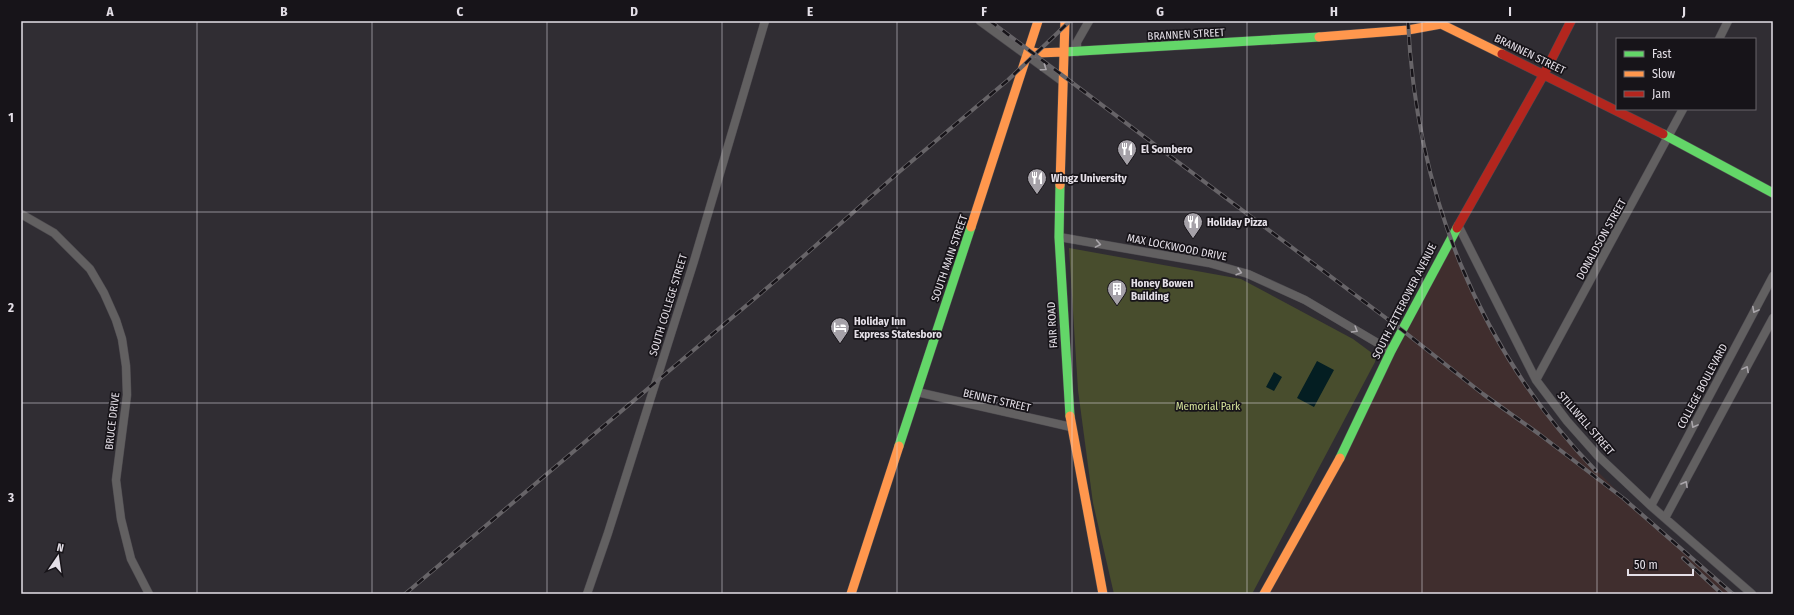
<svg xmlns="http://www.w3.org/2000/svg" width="1794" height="615" font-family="'Fira Sans Condensed',sans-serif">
<rect width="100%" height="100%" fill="#302d33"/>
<!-- industrial -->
<path fill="#402e2e" d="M1451,238l22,56 18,37 22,37 53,72 61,61 106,93h-469z"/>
<!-- green -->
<path fill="#484d2d" d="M1069,248l172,31 112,60 23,17 -1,6 -123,232h-138l-21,-91 -15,-113z"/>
<!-- water -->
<path fill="#041e22" d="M1317,361l17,9 -20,37 -17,-9z
M1274,372l8,5 -8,14 -8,-4z"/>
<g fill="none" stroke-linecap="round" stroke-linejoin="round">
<defs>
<path id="street" d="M980,21l82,60
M1719,39l9,-18
M1077,52v-10l12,-21
M21,214l33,19 36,36 14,24 12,27 6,19 4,27 1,29 -11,85 5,39 10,40 18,35
M1458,225l78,155 31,41 31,35 53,50 101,88
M1059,237l150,26 39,11 57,26 86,51
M1536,380l147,-271
M917,392l154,35
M1651,506l122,-230
M1665,518l108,-200
M587,594l21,-61 86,-272 71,-240"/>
<path id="fast" d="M1064,52l255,-15
M1663,134l110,59
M1060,185l-1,52 11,179
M899,446l72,-219
M1340,458l51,-107 66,-123"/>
<path id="slow" d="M1319,37l89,-7 33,-6 61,30
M1028,51l9,2 27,-1
M1060,185l5,-164
M971,227l67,-206
M1070,416l33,178
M851,594l48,-148
M1264,594l76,-136"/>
<path id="jam" d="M1502,54l161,80
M1457,228l87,-154 27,-53"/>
</defs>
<!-- street casing -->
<use href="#street" stroke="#4d4a4f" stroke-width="9"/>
<!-- fast casing -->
<use href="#fast" stroke="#4d4a4f" stroke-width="10"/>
<!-- slow casing -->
<use href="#slow" stroke="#4d4a4f" stroke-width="10"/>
<!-- jam casing -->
<use href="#jam" stroke="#4d4a4f" stroke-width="10"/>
<!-- street -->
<use href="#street" stroke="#626061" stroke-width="8"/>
<!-- fast -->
<use href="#fast" stroke="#63d668" stroke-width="9"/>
<!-- slow -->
<use href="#slow" stroke="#ff974d" stroke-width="9"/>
<!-- jam -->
<use href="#jam" stroke="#b3261e" stroke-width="9"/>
<defs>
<path id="rail" d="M990,21l412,309 81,64 56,40 88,67
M1408,21c8,170 69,327 188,450
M1623,498l110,96
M1683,558l39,36
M405,594l375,-317 119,-105 109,-92 62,-59"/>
</defs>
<!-- rail casing -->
<use href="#rail" stroke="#676468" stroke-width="4"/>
<!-- rail -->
<use href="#rail" stroke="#171419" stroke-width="2.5" stroke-dasharray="8" stroke-linecap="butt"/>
</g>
<!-- one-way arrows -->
<defs><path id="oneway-chevron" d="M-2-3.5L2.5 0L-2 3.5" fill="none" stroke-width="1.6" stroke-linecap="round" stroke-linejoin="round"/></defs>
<g stroke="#aaa6ab">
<use href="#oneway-chevron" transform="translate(1044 68) rotate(35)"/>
<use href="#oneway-chevron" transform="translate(1098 244) rotate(10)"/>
<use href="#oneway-chevron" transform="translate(1239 272) rotate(16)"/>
<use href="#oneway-chevron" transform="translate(1755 310) rotate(118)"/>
<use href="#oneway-chevron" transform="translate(1355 330) rotate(31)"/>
<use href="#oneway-chevron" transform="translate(1746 369) rotate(-62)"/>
<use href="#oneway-chevron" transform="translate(1694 425) rotate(118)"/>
<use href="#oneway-chevron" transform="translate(1685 484) rotate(-61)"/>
</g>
<!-- grid -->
<path fill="none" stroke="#e4dfe7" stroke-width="1" stroke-opacity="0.55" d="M197,21v573M372,21v573M547,21v573M722,21v573M897,21v573M1072,21v573M1247,21v573M1422,21v573M1597,21v573M21,212h1752M21,403h1752"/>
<!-- icons -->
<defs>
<symbol id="restaurant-pin" viewBox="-11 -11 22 30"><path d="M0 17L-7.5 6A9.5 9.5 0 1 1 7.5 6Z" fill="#a5a1a8" stroke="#171419"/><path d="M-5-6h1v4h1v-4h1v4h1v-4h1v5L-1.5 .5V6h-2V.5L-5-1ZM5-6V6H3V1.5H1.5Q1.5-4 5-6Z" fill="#fff"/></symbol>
<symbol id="building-pin" viewBox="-11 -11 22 30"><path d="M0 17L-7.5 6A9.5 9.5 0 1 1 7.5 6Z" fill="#a5a1a8" stroke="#171419"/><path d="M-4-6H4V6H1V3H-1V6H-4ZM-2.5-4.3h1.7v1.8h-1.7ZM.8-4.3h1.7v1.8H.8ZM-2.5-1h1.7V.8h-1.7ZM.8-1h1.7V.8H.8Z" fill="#fff"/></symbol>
<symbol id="hotel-pin" viewBox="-11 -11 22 30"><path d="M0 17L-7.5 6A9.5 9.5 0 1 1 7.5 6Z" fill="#a5a1a8" stroke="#171419"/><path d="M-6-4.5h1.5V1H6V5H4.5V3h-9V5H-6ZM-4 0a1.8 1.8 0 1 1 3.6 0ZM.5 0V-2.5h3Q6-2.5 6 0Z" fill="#fff"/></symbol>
</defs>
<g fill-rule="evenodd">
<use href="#restaurant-pin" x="1116" y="138" width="22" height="30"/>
<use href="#restaurant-pin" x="1026" y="167" width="22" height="30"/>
<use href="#restaurant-pin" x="1182" y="211" width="22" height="30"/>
<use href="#building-pin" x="1106" y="278" width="22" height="30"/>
<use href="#hotel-pin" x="829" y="316" width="22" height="30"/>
</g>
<g text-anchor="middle" stroke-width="3.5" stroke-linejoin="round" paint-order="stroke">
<!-- street labels -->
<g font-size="11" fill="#e4dfe7" stroke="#171419">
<text transform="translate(1186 34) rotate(-3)" y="4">BRANNEN STREET</text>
<text transform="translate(1530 54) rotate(26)" y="4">BRANNEN STREET</text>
<text transform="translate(1601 239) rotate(-61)" y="4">DONALDSON STREET</text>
<text transform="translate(1177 247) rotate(11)" y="4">MAX LOCKWOOD DRIVE</text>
<text transform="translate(949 258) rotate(-71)" y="4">SOUTH MAIN STREET</text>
<text transform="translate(1404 301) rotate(-63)" y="4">SOUTH ZETTEROWER AVENUE</text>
<text transform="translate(668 305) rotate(-73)" y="4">SOUTH COLLEGE STREET</text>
<text transform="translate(1052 325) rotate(-93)" y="4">FAIR ROAD</text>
<text transform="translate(1702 386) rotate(-62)" y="4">COLLEGE BOULEVARD</text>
<text transform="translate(997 400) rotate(13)" y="4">BENNET STREET</text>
<text transform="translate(112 421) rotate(-83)" y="4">BRUCE DRIVE</text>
<text transform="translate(1586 423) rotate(49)" y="4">STILLWELL STREET</text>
</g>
<!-- poi labels -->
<g font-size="11" font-weight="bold" fill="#e4dfe7" stroke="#171419" text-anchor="start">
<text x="1141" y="153">El Sombero</text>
<text x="1051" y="182">Wingz University</text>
<text x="1207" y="226">Holiday Pizza</text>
<text x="1131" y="287">Honey Bowen<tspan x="1131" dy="13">Building</tspan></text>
<text x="854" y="325">Holiday Inn<tspan x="854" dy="13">Express Statesboro</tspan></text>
</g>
<!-- park labels -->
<g font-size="11" fill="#d6e39a" stroke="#171419">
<text x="1208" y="410">Memorial Park</text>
</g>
</g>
<!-- border -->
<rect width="1794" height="615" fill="none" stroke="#171419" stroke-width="44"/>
<!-- legend -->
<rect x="1616" y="38" width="140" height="72" fill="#171419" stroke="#69656b"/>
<rect x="1624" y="51" width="20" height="6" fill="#63d668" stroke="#69656b"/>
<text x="1652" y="58" font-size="12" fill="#e4dfe7">Fast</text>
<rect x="1624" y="71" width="20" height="6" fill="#ff974d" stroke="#69656b"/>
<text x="1652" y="78" font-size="12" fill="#e4dfe7">Slow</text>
<rect x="1624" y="91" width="20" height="6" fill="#b3261e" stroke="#69656b"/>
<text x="1652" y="98" font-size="12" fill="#e4dfe7">Jam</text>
<!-- north arrow -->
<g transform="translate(58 557) rotate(13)" stroke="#171419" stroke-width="3" paint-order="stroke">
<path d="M0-3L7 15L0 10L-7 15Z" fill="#e4dfe7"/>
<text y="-6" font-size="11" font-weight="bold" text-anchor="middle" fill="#e4dfe7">N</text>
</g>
<!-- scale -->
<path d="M1628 569v6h65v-6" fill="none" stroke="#e4dfe7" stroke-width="2"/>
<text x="1634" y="569" font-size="12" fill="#e4dfe7" stroke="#171419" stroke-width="3" paint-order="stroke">50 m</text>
<rect x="22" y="22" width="1750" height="571" fill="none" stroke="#e4dfe7" stroke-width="1.5"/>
<g font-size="13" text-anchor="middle" font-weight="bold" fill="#e4dfe7">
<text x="110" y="16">A</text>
<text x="284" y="16">B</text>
<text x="460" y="16">C</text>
<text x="634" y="16">D</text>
<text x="810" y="16">E</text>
<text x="984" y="16">F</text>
<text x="1160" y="16">G</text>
<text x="1334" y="16">H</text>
<text x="1510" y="16">I</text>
<text x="1684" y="16">J</text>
<text x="11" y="122">1</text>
<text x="11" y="312">2</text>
<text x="11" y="502">3</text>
</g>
</svg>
